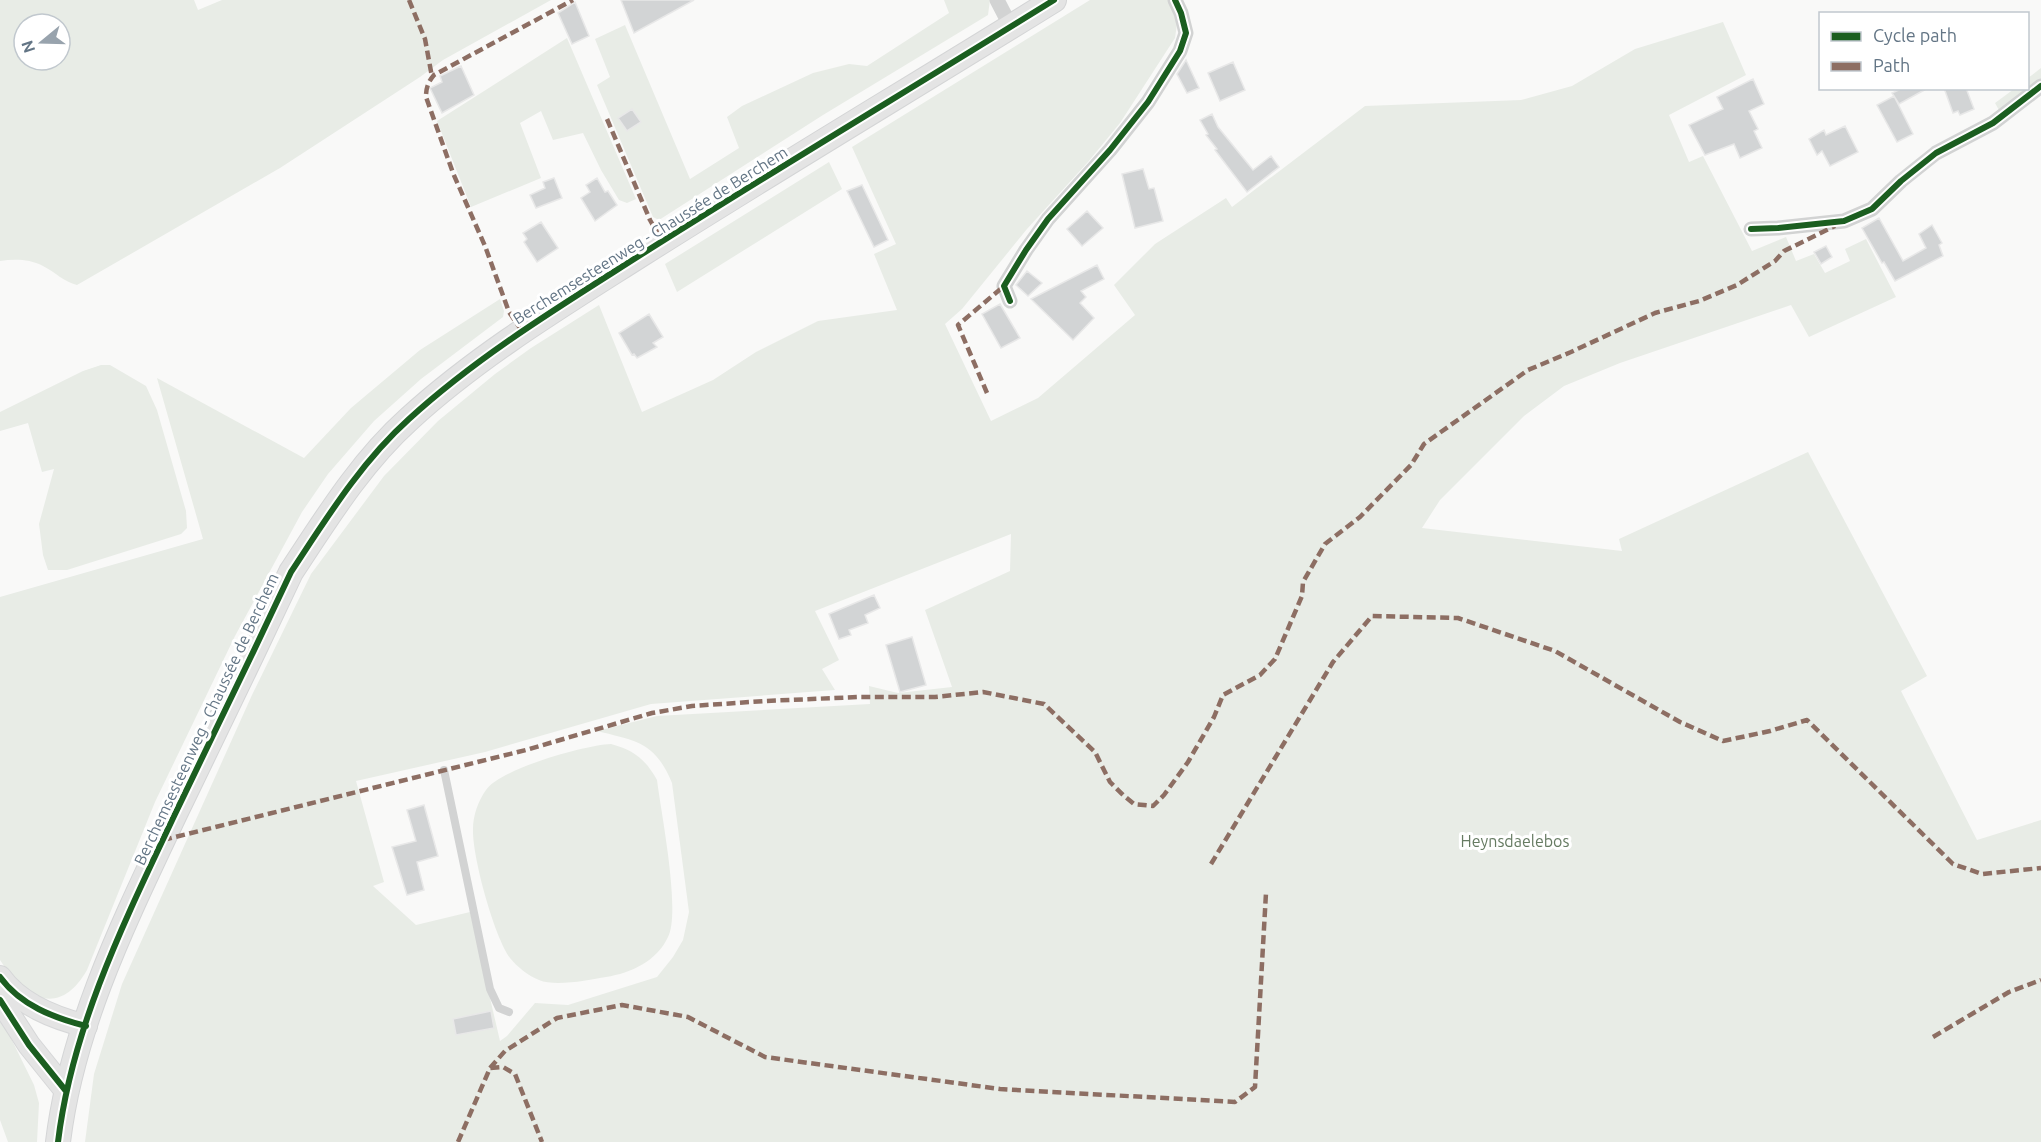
<svg xmlns="http://www.w3.org/2000/svg" width="2041" height="1142" font-family="Ubuntu,sans-serif">
<rect width="100%" height="100%" fill="#f9f9f8"/>
<!-- green -->
<path fill="#e8ece6" fill-rule="evenodd" d="M0,0h194l4,10 24,-10h329l-108,60 -23,17 -140,91 -203,117c-13,-3 -22,-13 -34,-19 -14,-7 -28,-7 -43,-5zM24,24h36v36h-36z
M944,0h46l-2,15 -165,100 -164,105 -6,-3 -56,-132 13,-8 -15,-38 30,-14 65,154 49,-31 -12,-31 15,-11 71,-33 36,-9 18,2 82,-53z
M1090,0h79l8,24 -2,14 -55,85 -32,39 -61,67 -65,80 -17,15 46,97 47,-23 97,-83 -21,-30 41,-41 71,-46 6,9 133,-101 156,-6 51,-14 63,-37 88,-27 23,53 -77,40 20,47 14,-6 49,95 34,-14 10,24 18,-7 11,19 25,-12 -5,-12 21,-10 30,58 -87,40 -18,-32 -171,58 -56,23 -40,30 -84,84 -18,28 200,23 -3,-12 189,-87 119,224 -26,15 76,149 64,-20v322h-1956l9,-68 28,-90 130,-289 59,-121 73,-98 54,-55 57,-47 36,-26 68,-43 43,107 71,-32 43,-28 62,-31 79,-11 -23,-56 22,-10 -44,-97zM1011,534l-1,37 -85,39 27,77 -54,6 -29,-7 1,18 -213,12 -60,15c40,10 58,11 75,52l17,129 -6,28 -10,17 -16,20 -89,28 -33,-2 -28,33 -7,5 -30,-129 -54,13 -43,-39 11,-4 -28,-101 129,-29 166,-48 184,-14 -13,-21 17,-9 -24,-49z
M567,38l69,161 -9,4 -8,-3 -18,-30 -18,-37 -30,7 -12,-29 -21,12 21,55 -70,29 -34,-86z
M2041,68v13l-41,31 -5,-9 19,-14 14,-1v-10z
M829,162l13,27 -165,103 -12,-28z
M500,299l4,12 -1,6 -82,62 -47,42 -46,53 -26,38 -67,124 -80,166 -68,168c-28,49 -63,28 -87,-10v-363l203,-58 -46,-161 147,80 47,-50 69,-58z
M101,365h9l36,21 11,24 29,101 1,17 -6,6 -114,36h-19l-5,-15 -4,-31 15,-55 -12,3 -14,-49 -28,8v-19l83,-41z
M611,744c23,6 35,16 46,36 4,32 24,132 11,157 -11,24 -37,36 -62,40 -17,3 -51,10 -67,3 -10,-4 -22,-13 -29,-22 -16,-22 -38,-102 -37,-129 0,-13 5,-28 13,-39 14,-21 99,-45 125,-46z
M0,1016l34,69 5,18 -2,39h-29l-8,-22z"/>
<!-- building -->
<path fill="#d2d4d5" stroke="#e8e8e8" stroke-width="1.5" d="M621,0h73l-60,33z
M575,2l14,34 -17,8 -14,-31z
M1186,60l13,28 -12,5 -10,-19z
M1233,62l12,28 -25,11 -12,-28z
M461,66l13,29 -32,18 -12,-25 12,-6 -2,-6z
M1753,79l11,25 -15,7 9,18 -4,2 8,17 -22,10 -6,-14 -29,11 -16,-30 34,-16 -6,-12z
M1903,88h25l-29,16 -7,-11z
M1944,88h22l8,21 -14,6 -2,-4 -5,2z
M1894,96l19,38 -16,8 -20,-37z
M632,109l9,13 -14,9 -9,-13z
M1212,114l6,13 35,43 18,-14 8,11 -32,25 -32,-42 2,-1 -11,-14 2,-1 -8,-14z
M1845,126l13,26 -28,14 -8,-15 -5,4 -8,-16 15,-9 2,5z
M1143,169l6,20 5,-1 9,33 -28,7 -13,-54z
M554,178l8,20 -26,10 -6,-13 15,-7 -2,-6z
M597,178l8,14 3,-1 9,14 -22,16 -14,-23 9,-6 -4,-7z
M862,185l26,55 -14,7 -27,-56z
M1087,211l16,17 -21,18 -15,-17z
M1879,218l24,43 23,-13 -7,-14 13,-9 10,18 -3,2 4,11 -48,25 -11,-19 -2,1 -20,-35z
M541,222l17,26 -21,14 -13,-20 3,-3 -4,-6z
M1826,246l6,11 -11,7 -7,-12z
M1097,265l7,14 -23,12 5,6 -6,6 14,15 -21,22 -42,-41z
M1027,271l15,12 -14,13 -12,-11z
M1000,304l20,34 -19,10 -19,-34z
M649,314l14,23 -10,6 4,4 -20,11 -3,-4 -2,1 -13,-22z
M874,595l6,13 -15,7 3,8 -19,7 2,5 -12,4 -10,-25z
M912,637l14,48 -26,7 -14,-47z
M424,805l14,51 -21,6 7,28 -17,5 -15,-48 24,-6 -9,-31z
M491,1011l3,17 -38,7 -3,-16z"/>
<g fill="none" stroke-linecap="round" stroke-linejoin="round">
<defs>
<path id="secondary" d="M0,977c20,28 54,41 86,49
M0,1000l29,45 37,46"/>
<path id="primary" d="M58,1142c14,-116 68,-224 117,-328 39,-80 78,-161 116,-242 35,-53 70,-110 118,-153 70,-64 153,-114 233,-165 136,-86 275,-169 412,-254"/>
</defs>
<!-- secondary casing -->
<use href="#secondary" stroke="#d6d7d8" stroke-width="24"/>
<!-- primary casing -->
<use href="#primary" stroke="#d4d5d6" stroke-width="26"/>
<!-- lane -->
<path stroke="#d2d3d3" stroke-width="8" d="M444,770l46,219 9,19 10,4"/>
<!-- street -->
<path stroke="#d2d3d3" stroke-width="15" d="M997,0l14,27
M1751,229l27,-1 66,-7 28,-12 29,-28 35,-28 57,-30 48,-37
M1010,301l-6,-15 22,-36 22,-31 62,-69 38,-48 32,-51 6,-18 -5,-20 -6,-13"/>
<!-- secondary -->
<use href="#secondary" stroke="#e4e4e4" stroke-width="22"/>
<!-- primary -->
<use href="#primary" stroke="#e4e4e4" stroke-width="24"/>
<!-- quiet -->
<path stroke="#8d6e63" stroke-width="4.5" stroke-dasharray="9 4.5" stroke-linecap="butt" d="M409,0l16,39 7,38
M607,119l43,101 12,21
M522,331l-13,-19 -24,-66 -32,-73 -27,-76c0,-9 2,-15 8,-22l139,-75
M987,393l-29,-68 46,-39
M163,840l363,-90 126,-37 40,-7 73,-5 94,-4h76l48,-5 61,12 51,48 15,30 13,13 11,9 19,2 11,-11 24,-33 26,-45 9,-22 37,-20 15,-16 27,-63 1,-14 22,-38 35,-27 51,-52 13,-21 104,-74 43,-18 84,-39 44,-12 38,-16 38,-24 9,-10 51,-25
M1211,864l122,-202 39,-46 86,2 97,33 125,71 43,19 47,-10 37,-11 146,144 29,10 59,-6
M1933,1037l76,-45 32,-12
M490,1068l15,-17 52,-33 65,-13 66,12 77,40 235,32 235,13 20,-15 11,-194
M458,1142l32,-74 13,-1 12,7 27,68"/>
<defs>
<path id="cycleway" d="M1751,229l27,-1 66,-7 28,-12 29,-28 35,-28 57,-30 48,-37
M1010,301l-6,-15 22,-36 22,-31 62,-69 38,-48 32,-51 6,-18 -5,-20 -6,-13
M0,977c20,28 54,41 86,49
M0,1000l29,45 37,46
M58,1142c14,-116 68,-224 117,-328 39,-80 78,-161 116,-242 35,-53 70,-110 118,-153 70,-64 153,-114 233,-165 136,-86 275,-169 412,-254"/>
</defs>
<!-- cycleway casing -->
<use href="#cycleway" stroke="#fff" stroke-width="10"/>
<!-- cycleway -->
<use href="#cycleway" stroke="#1b5e20" stroke-width="6"/>
</g>
<g text-anchor="middle" stroke-width="6" stroke-linejoin="round" paint-order="stroke">
<!-- street labels -->
<g font-size="16" fill="#637585" stroke="#fff">
<text transform="translate(650 235) rotate(-32)" y="6">Berchemsesteenweg - Chaussée de Berchem</text>
<text transform="translate(206 719) rotate(-65)" y="6">Berchemsesteenweg - Chaussée de Berchem</text>
</g>
<!-- park labels -->
<g font-size="16" fill="#667b62" stroke="#fff">
<text x="1515" y="847">Heynsdaelebos</text>
</g>
</g>
<!-- legend -->
<rect x="1819" y="12" width="210" height="78" fill="#ffffff" stroke="#c1c8ce" stroke-width="1.5"/>
<rect x="1831" y="32" width="30" height="9" fill="#1b5e20" stroke="#c1c8ce" stroke-width="1.5"/>
<text x="1873" y="42" font-size="18" fill="#637585">Cycle path</text>
<rect x="1831" y="62" width="30" height="9" fill="#8d6e63" stroke="#c1c8ce" stroke-width="1.5"/>
<text x="1873" y="72" font-size="18" fill="#637585">Path</text>
<!-- north arrow -->
<g transform="translate(42 42) rotate(251)"><circle r="28" fill="#ffffff" stroke="#c1c8ce" stroke-width="1.5"/>
<path d="M0-4.5L10 22L0 15L-10 22Z" fill="#98a3ad"/>
<text y="-9" font-size="16" font-weight="bold" text-anchor="middle" fill="#637585">N</text>
</g>
</svg>
